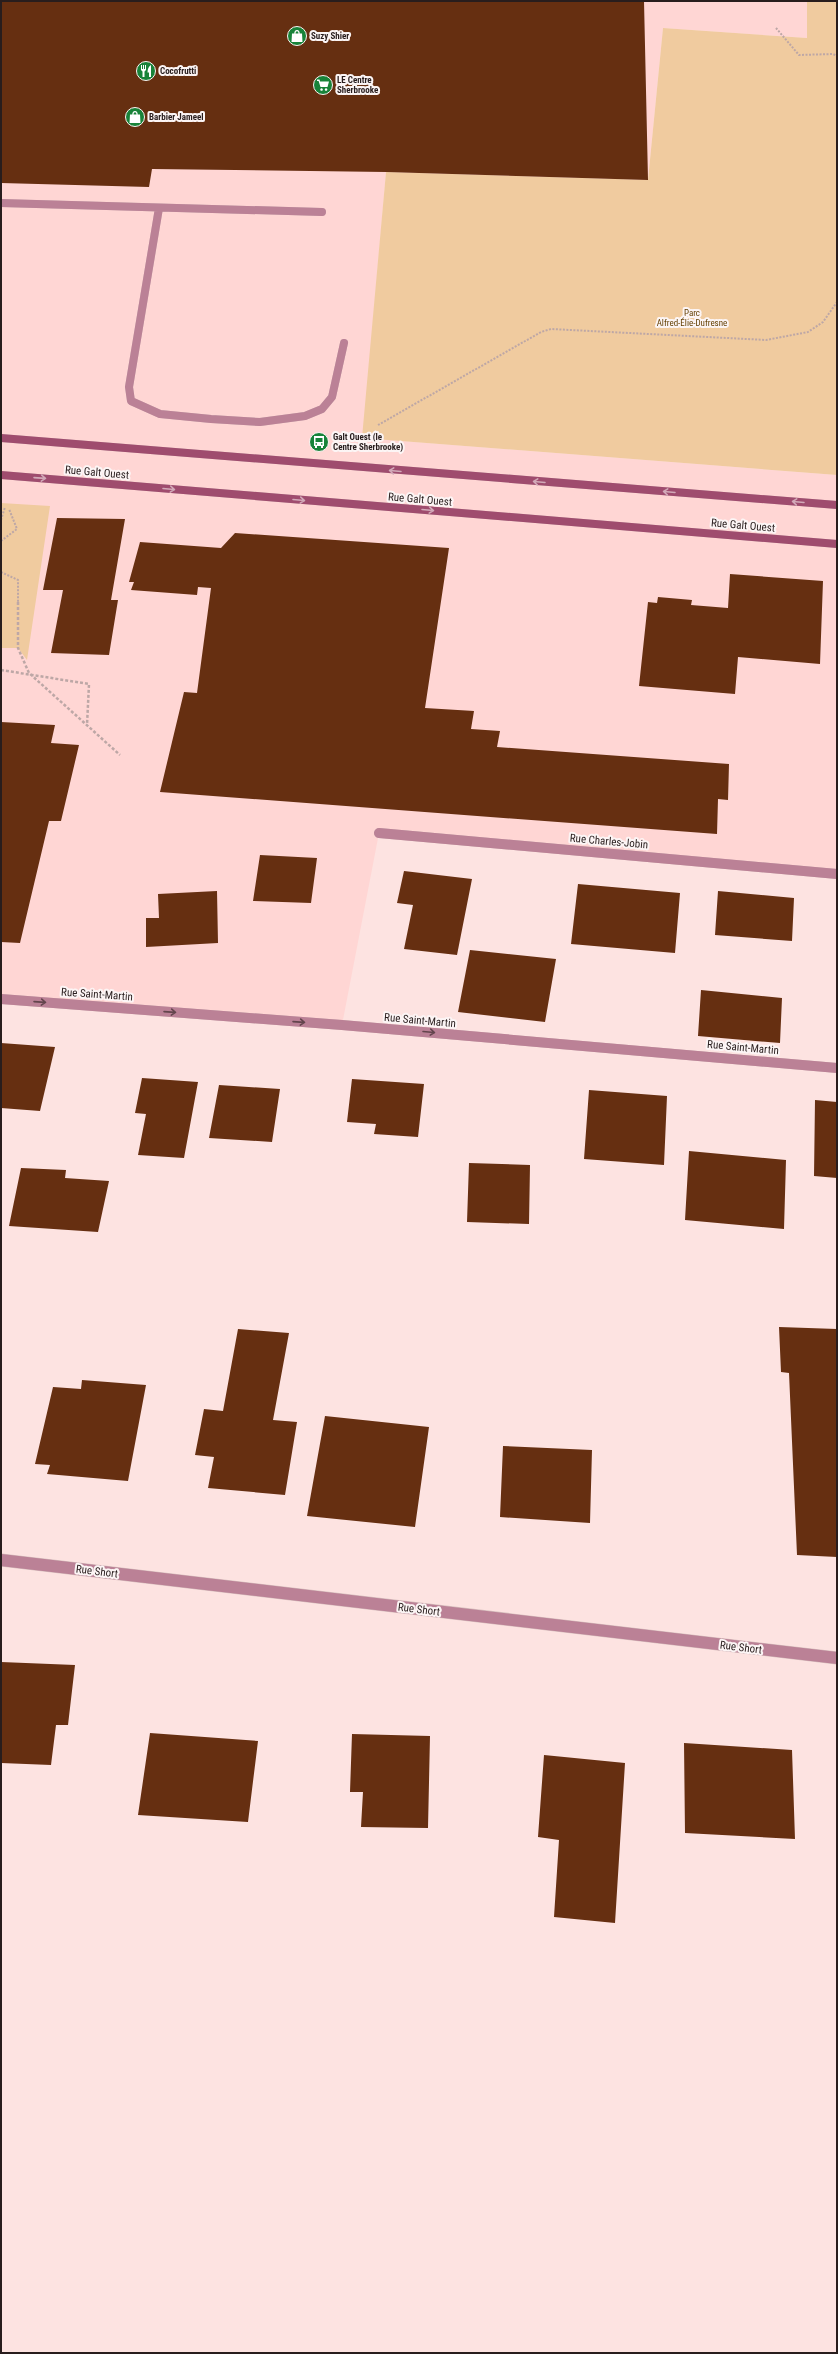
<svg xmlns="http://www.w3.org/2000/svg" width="838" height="2354" font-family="'Roboto Condensed',sans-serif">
<rect width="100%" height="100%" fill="#fde3e1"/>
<!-- built -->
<path fill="#ffd6d4" d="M1,1h806v37l-144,-10 -15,152 -262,-8 -23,266 474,37v399l-458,-41 -37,192 -341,-26z"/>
<!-- green -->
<path fill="#f0cb9f" d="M807,1h30v474l-475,-37 24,-266 262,8 15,-152 144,10z
M1,503l49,3 -23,154 -9,-12h-17z"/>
<!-- building -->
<path fill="#662f11" d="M1,1h643l4,179 -262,-8 -234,-3 -3,18 -148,-4z
M57,518l68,1 -14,81h7l-9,55 -58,-2 12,-63h-20z
M235,533l214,15 -24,160 49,3 -3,18 29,2 -3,16 232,17 -1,36 -10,-1 -1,35 -557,-42 24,-100 13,1 14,-105 -13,-1 -1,8 -66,-5 3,-8h-5l11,-40 81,6z
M730,574l93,7 -3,83 -82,-7 -3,37 -96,-8 9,-84 9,1 1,-6 34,3 -1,5 37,3z
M1,722l54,3 -4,18 28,2 -18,76h-12l-29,122 -19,-1z
M260,855l57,3 -6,45 -58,-2z
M404,871l68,8 -15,76 -53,-6 9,-44 -16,-2z
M578,884l102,9 -5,60 -104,-9z
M217,891l1,52 -72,4v-29h13l-1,-24z
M718,891l76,7 -2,43 -77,-6z
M470,950l86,9 -11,63 -87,-10z
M701,990l81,8 -2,45 -82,-7z
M1,1043l54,4 -15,64 -39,-3z
M142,1078l56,4 -14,76 -46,-3 8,-41 -11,-1z
M352,1079l72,5 -6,53 -44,-3 2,-10 -29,-2z
M219,1085l61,4 -8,53 -63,-4z
M589,1090l78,6 -3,69 -80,-6z
M815,1100l22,2v76l-23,-2z
M689,1151l97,9 -2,69 -99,-9z
M469,1163l61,2 -1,59 -62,-2z
M21,1168l45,2 -1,8 44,3 -11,51 -89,-6z
M779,1327l58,2v228l-40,-2 -8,-182 -8,-1z
M238,1329l51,4 -16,87 24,2 -12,73 -77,-7 6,-31 -19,-2 9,-46 19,2z
M82,1380l64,5 -18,96 -81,-7 3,-9 -15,-1 18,-77 28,2z
M325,1416l104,11 -14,100 -108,-11z
M503,1446l89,4 -2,73 -90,-6z
M1,1662l74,3 -7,60h-12l-5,40 -50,-2z
M150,1733l108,8 -10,81 -110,-7z
M352,1734l78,2 -2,92 -67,-1 2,-35h-13z
M684,1743l108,7 3,89 -110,-6z
M544,1755l81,8 -10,160 -61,-6 5,-77 -21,-3z"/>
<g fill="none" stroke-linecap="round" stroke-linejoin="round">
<defs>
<path id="lane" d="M1,203l321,9
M159,208l-30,179 2,14 29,13 51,5 49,3 45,-6 17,-7 10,-12 12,-54"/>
<path id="street-far1" d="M379,833l458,41
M1,999l341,26 495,43"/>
<path id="street" d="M1,1560l836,98"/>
<path id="secondary" d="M1,438l836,67
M1,475l836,69"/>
</defs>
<!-- lane casing -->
<use href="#lane" stroke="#d7bfbe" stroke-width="8"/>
<!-- street-far1 casing -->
<use href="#street-far1" stroke="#d7bfbe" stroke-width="10"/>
<!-- street casing -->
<use href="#street" stroke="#d7bfbe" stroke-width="13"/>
<!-- secondary casing -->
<use href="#secondary" stroke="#d7bfbe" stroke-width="8"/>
<!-- path-far1 -->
<path stroke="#bda7a6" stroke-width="2" stroke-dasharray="2 1.5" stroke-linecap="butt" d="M776,28l23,27 34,-1 4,2
M378,425l163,-93 10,-3 215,11 42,-8 15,-10 14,-20
M1,520l4,-13
M1,541l16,-12 -8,-20
M1,572l17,8v23"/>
<!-- path -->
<path stroke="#bda7a6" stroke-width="2.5" stroke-dasharray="3 2" stroke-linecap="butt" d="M18,602v46l11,25 91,82
M1,670l88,14 -2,41"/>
<!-- lane -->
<use href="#lane" stroke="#bb8196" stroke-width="8"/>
<!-- street-far1 -->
<use href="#street-far1" stroke="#bb8196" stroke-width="10"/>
<!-- street -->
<use href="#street" stroke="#bb8196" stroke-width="12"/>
<!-- secondary -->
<use href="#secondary" stroke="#9f4c6e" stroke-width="8"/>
</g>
<!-- one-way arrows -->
<defs><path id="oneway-shaft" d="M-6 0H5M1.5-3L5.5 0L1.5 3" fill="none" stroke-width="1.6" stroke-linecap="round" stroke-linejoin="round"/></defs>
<g stroke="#d2a9b8">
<use href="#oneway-shaft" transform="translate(395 471) rotate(-175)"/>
<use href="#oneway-shaft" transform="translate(40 478) rotate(4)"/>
<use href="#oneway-shaft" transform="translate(539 482) rotate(-175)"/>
<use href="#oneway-shaft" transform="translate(169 489) rotate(5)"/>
<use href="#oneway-shaft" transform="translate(669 492) rotate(-175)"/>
<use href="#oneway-shaft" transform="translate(299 500) rotate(5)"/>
<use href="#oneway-shaft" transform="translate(798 502) rotate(-175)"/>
<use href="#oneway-shaft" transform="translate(428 510) rotate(5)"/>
</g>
<g stroke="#63454d">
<use href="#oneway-shaft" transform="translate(40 1002) rotate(4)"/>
<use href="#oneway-shaft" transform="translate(170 1012) rotate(4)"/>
<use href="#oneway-shaft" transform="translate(299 1022) rotate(4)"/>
<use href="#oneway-shaft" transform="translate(429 1032) rotate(5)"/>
</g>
<!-- icons -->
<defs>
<symbol id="shop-disc" viewBox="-11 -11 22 22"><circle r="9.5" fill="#188339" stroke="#fcf5f5"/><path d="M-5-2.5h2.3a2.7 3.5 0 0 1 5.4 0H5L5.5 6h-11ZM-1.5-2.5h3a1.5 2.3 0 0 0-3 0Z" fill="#fff"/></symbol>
<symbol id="restaurant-disc" viewBox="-11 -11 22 22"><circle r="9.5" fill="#188339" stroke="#fcf5f5"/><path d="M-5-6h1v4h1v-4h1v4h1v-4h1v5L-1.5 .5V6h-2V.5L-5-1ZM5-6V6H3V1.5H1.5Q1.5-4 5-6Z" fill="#fff"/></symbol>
<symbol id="supermarket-disc" viewBox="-11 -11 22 22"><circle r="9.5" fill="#188339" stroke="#fcf5f5"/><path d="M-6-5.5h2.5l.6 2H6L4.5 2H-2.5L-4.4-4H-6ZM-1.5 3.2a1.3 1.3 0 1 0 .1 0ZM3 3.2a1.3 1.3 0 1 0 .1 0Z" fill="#fff"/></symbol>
<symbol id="bus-disc" viewBox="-11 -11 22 22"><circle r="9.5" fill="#188339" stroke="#fcf5f5"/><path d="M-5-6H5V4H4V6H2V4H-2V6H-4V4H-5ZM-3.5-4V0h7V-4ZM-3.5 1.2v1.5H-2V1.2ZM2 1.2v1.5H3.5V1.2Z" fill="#fff"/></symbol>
</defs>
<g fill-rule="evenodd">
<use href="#shop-disc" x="286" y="25" width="22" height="22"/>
<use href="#restaurant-disc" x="135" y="60" width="22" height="22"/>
<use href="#supermarket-disc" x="312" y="74" width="22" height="22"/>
<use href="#shop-disc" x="124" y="106" width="22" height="22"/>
<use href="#bus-disc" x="308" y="431" width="22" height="22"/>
</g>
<g text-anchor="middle" stroke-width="4" stroke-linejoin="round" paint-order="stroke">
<!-- far-poi labels -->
<g font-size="9" font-weight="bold" fill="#281d1d" stroke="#fcf5f5" text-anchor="start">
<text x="311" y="39">Suzy Shier</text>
<text x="160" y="74">Cocofrutti</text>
<text x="337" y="83">LE Centre<tspan x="337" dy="10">Sherbrooke</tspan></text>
<text x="149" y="120">Barbier Jameel</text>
<text x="333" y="440">Galt Ouest (le<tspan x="333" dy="10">Centre Sherbrooke)</tspan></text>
</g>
<!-- far-park labels -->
<g font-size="9" fill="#633f02" stroke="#fcf5f5">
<text x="692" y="316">Parc<tspan x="692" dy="10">Alfred-Élie-Dufresne</tspan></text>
</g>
<!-- street labels -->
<g font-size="11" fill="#281d1d" stroke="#fcf5f5">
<text transform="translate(97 472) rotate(5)" y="4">Rue Galt Ouest</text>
<text transform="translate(420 499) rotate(5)" y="4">Rue Galt Ouest</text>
<text transform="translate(743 525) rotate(5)" y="4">Rue Galt Ouest</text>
<text transform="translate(609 841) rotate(5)" y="4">Rue Charles-Jobin</text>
<text transform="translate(97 994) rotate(4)" y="4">Rue Saint-Martin</text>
<text transform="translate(420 1020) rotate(5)" y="4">Rue Saint-Martin</text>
<text transform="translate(743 1047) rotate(5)" y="4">Rue Saint-Martin</text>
<text transform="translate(97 1571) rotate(7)" y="4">Rue Short</text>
<text transform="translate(419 1609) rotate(7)" y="4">Rue Short</text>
<text transform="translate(741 1647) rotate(7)" y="4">Rue Short</text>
</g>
</g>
<!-- border -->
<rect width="838" height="2354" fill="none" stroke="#281d1d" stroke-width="4"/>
</svg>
